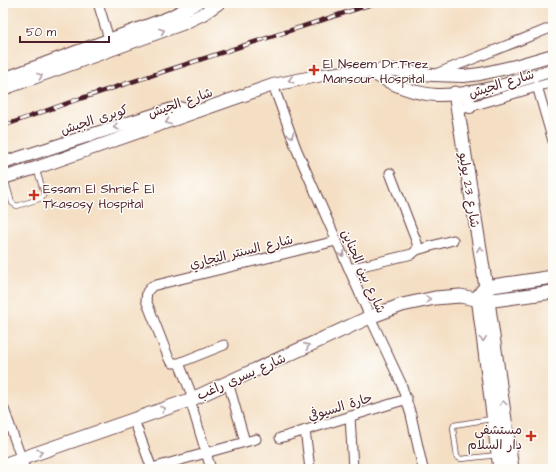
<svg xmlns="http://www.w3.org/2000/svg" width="556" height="472" font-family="'Architects Daughter','Playpen Sans Arabic',sans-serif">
<rect width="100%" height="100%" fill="#fdfcf7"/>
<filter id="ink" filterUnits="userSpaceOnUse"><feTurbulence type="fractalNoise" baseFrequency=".025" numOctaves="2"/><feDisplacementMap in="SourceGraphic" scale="8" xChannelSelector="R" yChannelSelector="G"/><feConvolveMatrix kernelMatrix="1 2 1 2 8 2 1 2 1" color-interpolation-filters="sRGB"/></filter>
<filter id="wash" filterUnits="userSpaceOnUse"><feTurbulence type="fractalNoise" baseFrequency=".012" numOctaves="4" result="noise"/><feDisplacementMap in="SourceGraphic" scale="16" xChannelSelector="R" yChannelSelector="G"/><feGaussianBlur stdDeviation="0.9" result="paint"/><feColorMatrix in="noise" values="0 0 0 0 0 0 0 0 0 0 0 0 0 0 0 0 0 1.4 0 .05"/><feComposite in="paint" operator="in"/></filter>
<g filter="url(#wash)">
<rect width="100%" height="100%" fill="#f4dfc4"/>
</g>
<g filter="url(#ink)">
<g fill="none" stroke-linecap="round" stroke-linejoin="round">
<defs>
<path id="service" d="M5,178l7,25 5,3 25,-8 2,-5 -8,-25
M491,419l-37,6 -1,3 4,29 4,2 37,-4"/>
<path id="minor" d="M98,3l11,36
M438,73l115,-46
M273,85l23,63 74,169 31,66 10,32 12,54
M537,86l16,55
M465,108l88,-26
M417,250l36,-10
M349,269l63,-15 5,-4v-7l-27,-70
M224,345l-45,18h-6l-4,-4 -23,-59 1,-8 5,-6 184,-45
M179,363l14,35
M228,382l17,60
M190,400l21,69
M3,406l22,63
M350,416l3,53
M134,420l18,49
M305,430l5,39
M280,438l127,-39
M152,468l104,-29"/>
<path id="tertiary" d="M371,72c20,12 42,22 66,23 36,1 82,-14 116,-25
M3,79l167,-62 27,-14
M3,89l179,-65 21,-10 16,-11
M467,92l3,15
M3,163l169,-54 7,-1 15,4
M3,178l33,-10 237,-83 49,-10 24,-3h25l15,-3 47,6 31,1 16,-2 35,-8 38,-11"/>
<path id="secondary" d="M455,93l31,194 26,182
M3,465l187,-65 180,-83 32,-12 33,-7 25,-2 26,5 67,-9
M500,469l-22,-172 4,-6 4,-4 67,-10"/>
</defs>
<!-- service casing -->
<use href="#service" stroke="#643c42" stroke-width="6"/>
<!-- minor casing -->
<use href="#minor" stroke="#643c42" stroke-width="11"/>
<!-- tertiary casing -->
<use href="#tertiary" stroke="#643c42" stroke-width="14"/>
<!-- secondary casing -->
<use href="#secondary" stroke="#643c42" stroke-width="15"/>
<!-- service -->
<use href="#service" stroke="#fff" stroke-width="4.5"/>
<!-- minor -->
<use href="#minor" stroke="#fff" stroke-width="9"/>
<!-- tertiary -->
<use href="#tertiary" stroke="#fff" stroke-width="12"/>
<!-- secondary -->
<use href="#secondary" stroke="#fff" stroke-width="13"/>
<defs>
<path id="rail" d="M3,126l73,-26 299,-97"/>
</defs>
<!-- rail casing -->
<use href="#rail" stroke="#4a1f2b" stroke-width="4.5"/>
<!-- rail -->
<use href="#rail" stroke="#fdfcf7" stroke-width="3" stroke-dasharray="9" stroke-linecap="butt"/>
</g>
<!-- one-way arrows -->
<defs><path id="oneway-chevron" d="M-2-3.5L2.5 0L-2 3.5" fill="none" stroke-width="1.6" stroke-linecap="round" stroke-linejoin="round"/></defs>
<g stroke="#ae9aa0">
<use href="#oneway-chevron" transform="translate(162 31) rotate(-20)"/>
<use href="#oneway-chevron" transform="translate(40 76) rotate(-20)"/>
<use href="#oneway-chevron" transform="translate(291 80) rotate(166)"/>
<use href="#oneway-chevron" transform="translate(168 122) rotate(160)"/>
<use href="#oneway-chevron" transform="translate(116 127) rotate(162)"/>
<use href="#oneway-chevron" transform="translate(291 135) rotate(68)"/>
<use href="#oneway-chevron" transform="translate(480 249) rotate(-99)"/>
<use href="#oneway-chevron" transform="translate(342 254) rotate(66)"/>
<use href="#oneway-chevron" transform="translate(428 299) rotate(-9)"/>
<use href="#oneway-chevron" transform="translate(483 339) rotate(83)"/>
<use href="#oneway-chevron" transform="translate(307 346) rotate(-24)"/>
<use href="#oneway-chevron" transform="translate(503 403) rotate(-98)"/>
<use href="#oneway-chevron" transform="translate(163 409) rotate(-20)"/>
<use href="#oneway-chevron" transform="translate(40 452) rotate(-19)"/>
</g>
</g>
<!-- markers -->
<g fill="#c8321e" stroke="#fdfcf7" stroke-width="1.5">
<path d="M312 64h4v4h4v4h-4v4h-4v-4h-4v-4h4z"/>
<path d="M32 189h4v4h4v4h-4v4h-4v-4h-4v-4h4z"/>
<path d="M529 430h4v4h4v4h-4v4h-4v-4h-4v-4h4z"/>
</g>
<g text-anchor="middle" stroke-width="3" stroke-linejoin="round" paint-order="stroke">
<!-- poi labels -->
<g font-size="13" fill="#4a1f2b" stroke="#fdfcf7" text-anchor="start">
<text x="323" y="68">El Nseem Dr.Trez<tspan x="323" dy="15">Mansour Hospital</tspan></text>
<text x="43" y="193">Essam El Shrief El<tspan x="43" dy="15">Tkasosy Hospital</tspan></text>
<text x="522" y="434" text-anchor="end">مستشفى<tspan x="522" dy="15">دار السلام</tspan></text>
</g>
<!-- street labels -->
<g font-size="13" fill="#4a1f2b" stroke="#fdfcf7">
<text transform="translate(501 83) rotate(-17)" y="5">شارع الجيش</text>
<text transform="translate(180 102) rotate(-19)" y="5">شارع الجيش</text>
<text transform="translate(94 119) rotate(-18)" y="5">كوبرى الجيش</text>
<text transform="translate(470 190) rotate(81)" y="5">شارع 23 يوليو</text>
<text transform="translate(241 251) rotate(-14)" y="5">شارع السنتر التجاري</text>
<text transform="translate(364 271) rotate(66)" y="5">شارع بين الجناين</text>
<text transform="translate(241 376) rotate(-24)" y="5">شارع يسرى راغب</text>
<text transform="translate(340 406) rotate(-17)" y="5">حارة السيوفي</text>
</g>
</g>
<!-- margin -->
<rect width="556" height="472" fill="none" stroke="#fdfcf7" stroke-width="16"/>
<!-- scale -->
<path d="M20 36v6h89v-6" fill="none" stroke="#4a1f2b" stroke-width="2"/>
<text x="26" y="36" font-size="12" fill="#4a1f2b" stroke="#fdfcf7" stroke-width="3" paint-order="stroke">50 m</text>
</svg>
